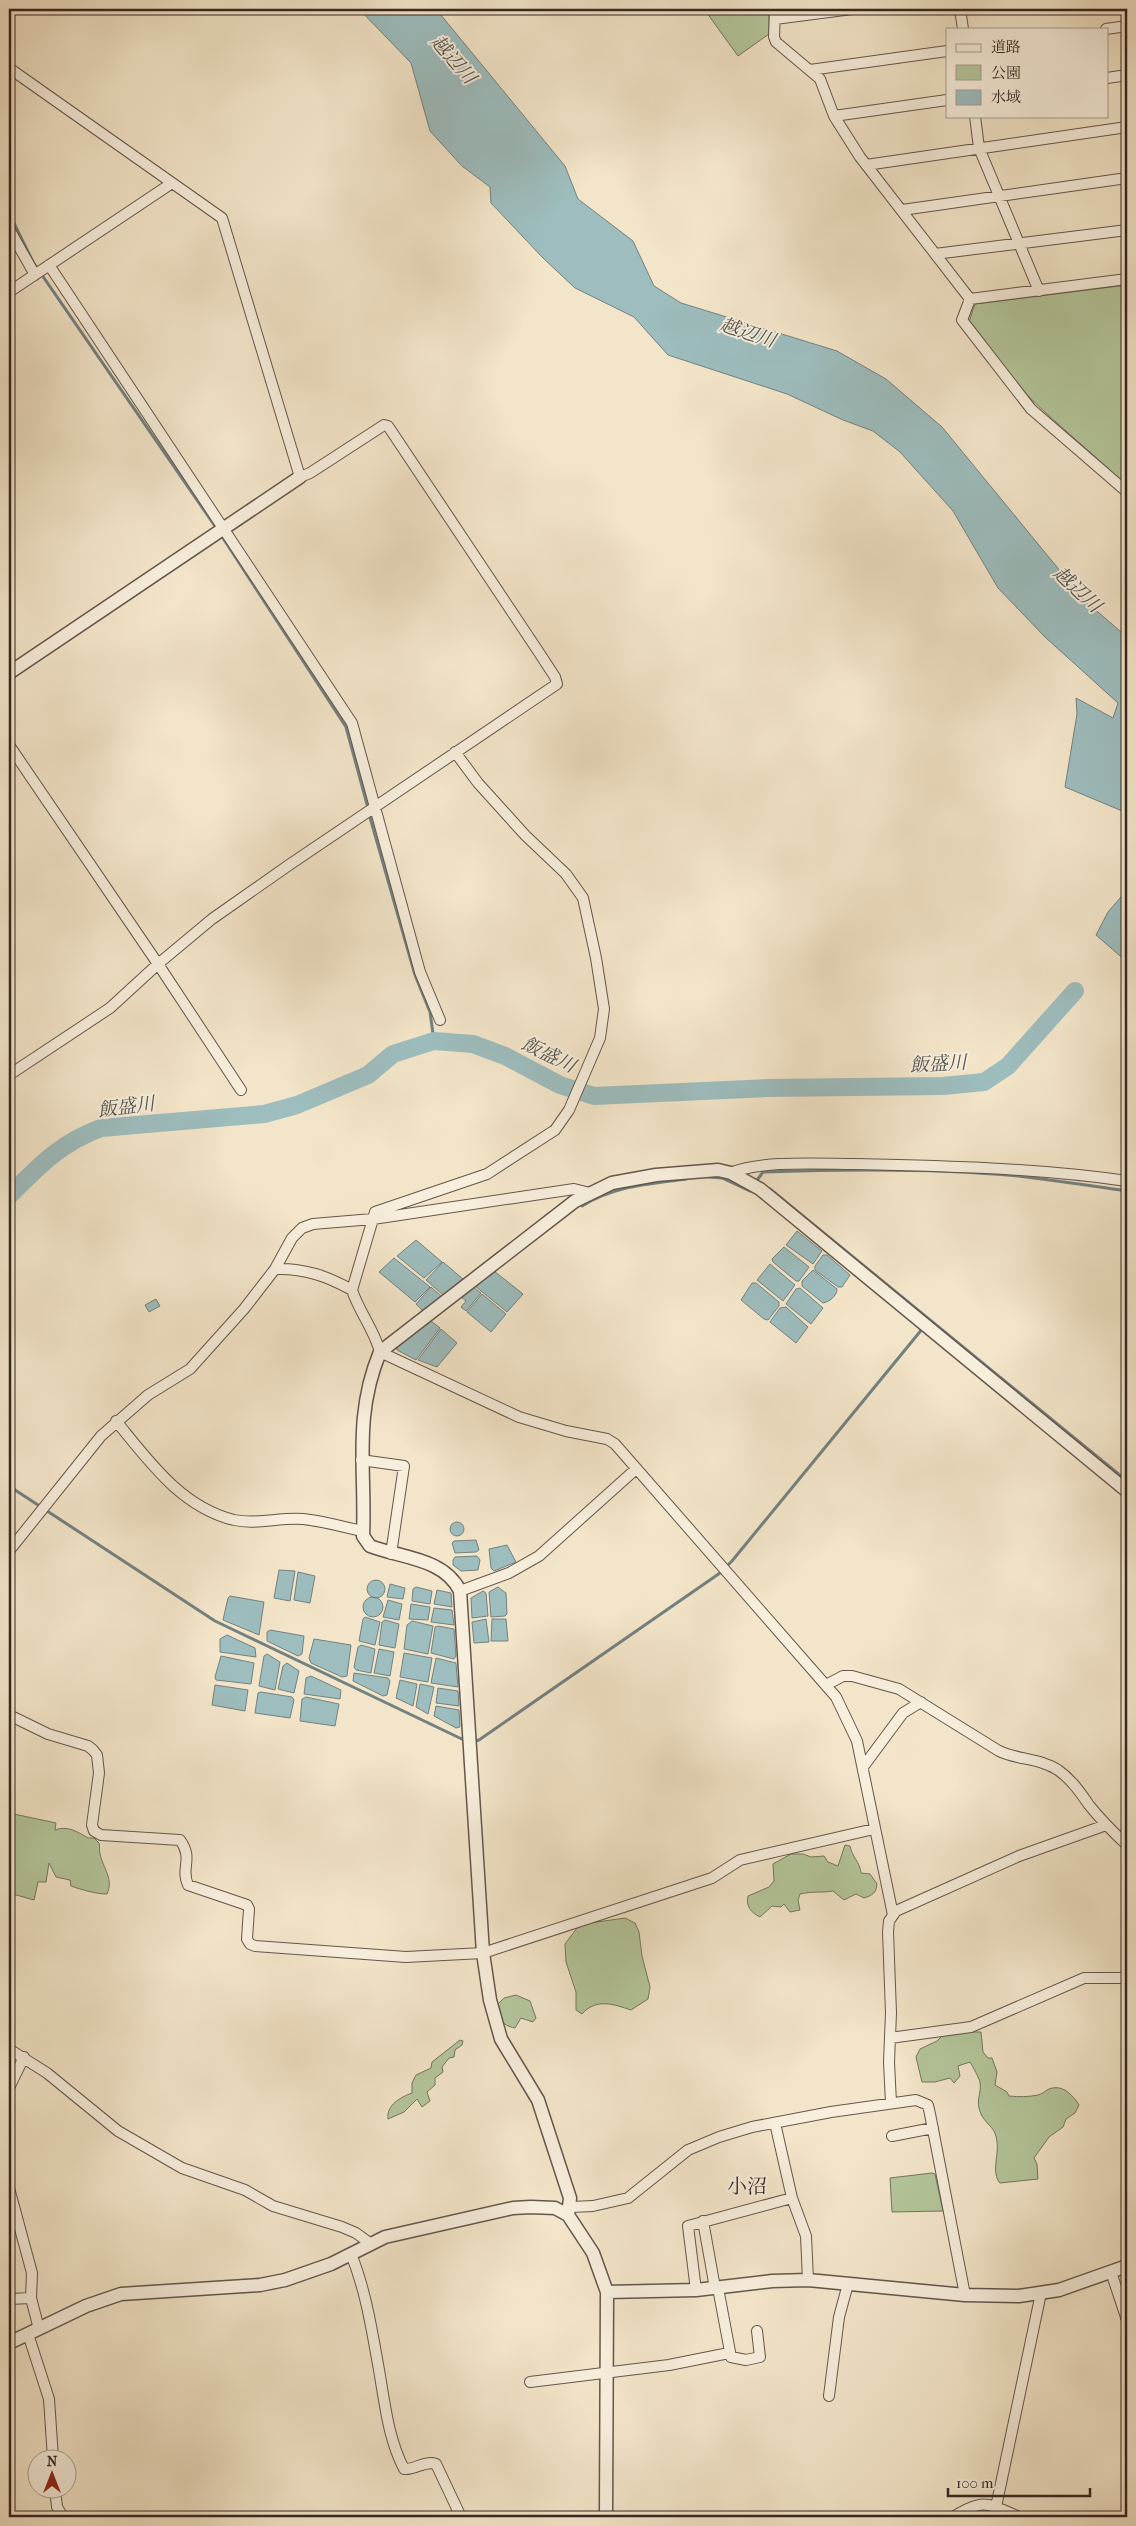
<svg xmlns="http://www.w3.org/2000/svg" width="1136" height="2526" font-family="'IM FELL French Canon','Noto Serif JP',serif">
<rect width="100%" height="100%" fill="#f3e5c9"/>
<filter id="stains"><feTurbulence type="fractalNoise" baseFrequency=".004" numOctaves="4"/><feColorMatrix values="0 0 0 0 .2 0 0 0 0 .09 0 0 0 0 .02 0 0 0 .5 -.17"/></filter>
<radialGradient id="worn" r=".72"><stop offset=".6" stop-color="#630" stop-opacity="0"/><stop offset="1" stop-color="#630" stop-opacity=".3"/></radialGradient>
<!-- green -->
<path fill="#b4c69b" stroke="#74765e" d="M704,9h65v25l-31,22z
M1127,285v201c-38,-37 -81,-69 -117,-109 -15,-17 -28,-37 -41,-55l6,-18z
M9,1813l47,10 -1,7c12,-5 23,2 33,8h6l5,5c1,4 0,7 1,11 3,14 14,25 7,40 -10,0 -25,-4 -36,-8l-1,-6 -14,-3 -7,-14 -3,19h-8l-4,18 -25,-7z
M845,1845l5,1c2,11 10,16 11,27l9,1 7,10c-1,9 -4,11 -13,14l-8,-4 -12,6 -11,-9c-11,2 -21,0 -33,3l-2,6 2,10 -10,2 -6,-8 -3,3 -9,-1 -12,11c-10,-5 -14,-11 -12,-21l21,-9 5,-6 -1,-17 18,-10h12l8,3 13,-1 4,6 10,4z
M625,1918l10,5 4,9 3,24 8,31 -2,12 -17,11c-18,-6 -35,-12 -49,4l-6,-4v-18l-10,-30 -1,-18 12,-16 6,-4z
M516,1995l14,6 6,17 -3,4 -12,-4 -6,10c-15,-3 -15,-10 -18,-23l7,-7z
M971,2032h10l2,20 5,6h4l5,14 -2,13 12,7 2,4c10,1 19,1 29,-1 4,-1 7,-4 11,-6 13,-5 23,5 30,16l-4,8 -9,6 -3,8 -14,10 -15,21 3,6 1,15 -38,4c-9,-10 -1,-29 -3,-41 -1,-14 -9,-16 -15,-26 -8,-15 0,-21 -2,-34 -1,-4 -7,-15 -10,-20l-12,4 2,10 -6,7 -4,-5 -15,4h-13l-6,-25 4,-8 17,-8 5,-5z
M460,2040l3,1 -1,4 -7,5 -1,7 -5,1 -7,9 1,5 -8,6v7l-8,7 3,9 -8,6 -5,-8 -13,13 -16,7c-2,-14 13,-22 24,-26v-10l4,-8 15,-7 1,-6z
M932,2173l3,1 8,37 -51,1 -2,-34z"/>
<!-- water -->
<path fill="#9dbdbe" stroke="#738180" d="M359,9h77l129,157 13,33 55,42 21,45 27,17 156,48 49,28 56,48 142,173 43,37v176l-62,-26 12,-73 -1,-16 37,20 5,-15 -73,-66 -47,-49 -45,-77 -53,-59 -27,-21 -30,-11 -56,-26 -119,-39 -34,-38 -59,-29 -32,-30 -52,-55 -1,-16 -28,-21 -32,-35 -19,-68z
M1127,890v72l-31,-27 12,-23z
M797,1231l25,20 -9,13 -27,-19z
M416,1240l26,22 -18,16 -27,-22z
M784,1247l25,20 -10,14h-3l-23,-19 -1,-3z
M823,1255h4l23,20 -8,12h-4l-23,-17v-4z
M394,1258l36,29 -15,15 -36,-30z
M443,1262l20,17 -20,16 -17,-15z
M770,1264l25,21 -12,16 -26,-21z
M813,1270l24,19c0,7 -8,13 -14,14l-21,-17v-5z
M494,1271l29,23 -16,18 -32,-26z
M752,1283h4l23,19v4l-11,14 -4,-1 -23,-19z
M431,1287l11,10 -19,14 -7,-7z
M473,1287l8,6 -15,18 -5,-4 5,-6 -5,-4z
M800,1288l23,20 -12,16 -25,-20 10,-15z
M482,1294l24,20 -15,18 -24,-20z
M156,1299l4,7 -11,6 -4,-7z
M786,1307l22,20 -12,16 -26,-21 10,-14z
M431,1321l9,7 -24,32 -19,-10v-3z
M441,1329l16,14 -20,24 -19,-7z
M450 1529a7 7 0 1 1 14 0a7 7 0 1 1-14 0Z
M476,1540l3,10 -3,2 -21,1 -3,-10 2,-2z
M507,1545l9,17 -22,9 -3,-3 -2,-19z
M477,1556l3,4 -2,10 -17,1 -8,-6v-5l2,-3z
M279,1570l16,1 -5,30 -16,-3z
M298,1572l17,4 -5,27 -16,-3z
M367 1589a9 9 0 1 1 18 0a9 9 0 1 1-18 0Z
M390,1584l15,4 -2,11 -16,-2z
M416,1587l16,4 -2,13 -18,-3 1,-12z
M498,1587l8,6 1,21 -2,2 -14,1 -2,-25z
M437,1590l14,3 1,14 -18,-3z
M483,1591l3,2 2,23 -16,2 -1,-20z
M230,1596l34,6 -5,33 -36,-15 5,-22z
M363 1607a10 10 0 1 1 20 0a10 10 0 1 1-20 0Z
M388,1600l14,4 -3,16 -16,-3z
M411,1604l19,3 -2,13 -19,-1z
M434,1608l18,2 2,15 -23,-3z
M365,1617l15,5 -5,23 -16,-4 4,-22z
M486,1619l3,23 -15,1 -2,-21z
M492,1619h14l2,22h-17z
M385,1620l14,4 -4,24 -16,-3 3,-23z
M412,1621l21,5 -5,28 -24,-5 3,-24z
M438,1626l16,3 2,27 -2,3 -23,-6 4,-26z
M270,1630l34,6 -2,18 -4,2 -31,-15v-9z
M227,1635l28,13 1,9 -36,-5v-13z
M314,1639l37,6 -4,31 -5,1 -31,-14 -2,-5z
M361,1645l14,4 -4,24 -15,-3 -2,-3 4,-20z
M379,1649l15,3 -4,24 -16,-3z
M404,1653l28,5 -4,24 -28,-5z
M267,1654l13,8 -5,28 -16,-4 5,-30z
M221,1656l33,7 -3,21 -35,-4 -1,-3z
M436,1658l20,5 2,24 -27,-4z
M287,1663l12,8 -5,22 -16,-4 5,-23z
M354,1673l34,5 2,3 -3,14 -4,1 -30,-15z
M311,1676l30,14 -1,9 -36,-5 2,-16z
M400,1680l17,4 -4,22 -17,-8z
M420,1684l14,3 -6,27 -12,-7z
M215,1685l33,5 -3,21 -33,-6z
M438,1688l20,3 1,15 -23,-3z
M261,1692l31,5 2,3 -4,18 -35,-5 3,-20z
M306,1697l33,7 -4,22 -35,-5 2,-22z
M436,1706l23,4 1,17 -4,1 -22,-12z"/>
<g fill="none" stroke-linecap="round" stroke-linejoin="round">
<!-- stream -->
<path stroke="#738180" stroke-width="3" d="M9,213l24,49 184,267
M221,535l125,192 22,81
M369,814l46,161 15,37 4,29
M709,1177l13,1 28,13 1,-2
M755,1183l8,-11c84,-3 171,-4 255,4 36,4 73,10 109,15
M770,1189l357,292
M582,1206c31,-20 68,-22 104,-27
M9,1486l206,135 251,120
M472,1742l7,-2 241,-167 12,-12 191,-233"/>
<!-- river -->
<path stroke="#9dbdbe" stroke-width="18" d="M9,1196c30,-30 51,-53 92,-68l163,-14 33,-9 71,-30 25,-21 41,-13 39,3 32,12 55,29 34,11 173,-8 176,-2 41,-4 24,-16 67,-75"/>
<defs>
<path id="minor" d="M775,9l-1,28 2,5 44,37 14,37 26,41 110,142 157,-20
M960,9l3,20
M775,19l77,-10
M1106,29l21,-3
M9,68l213,150 78,259 10,-4 74,-48 4,1 150,225 17,26 2,7 -268,181 -77,54 -54,45 -48,44 -101,67
M810,70l137,-19
M1107,78l20,-3
M834,116l113,-16
M975,116l4,32 60,143
M866,165l261,-38
M902,210l225,-32
M9,229l26,46
M935,254l192,-24
M49,265l303,458 68,249 20,48
M9,292l163,-109
M970,299l-8,21 69,89 96,83
M9,745l149,219 83,126
M455,752l23,31 47,52 41,39 17,24 13,60 8,51 -4,29 -31,72 -14,20 -68,44 -112,38 -23,78c7,22 22,39 28,62l139,65 47,14 41,8 8,5 221,253 21,44 36,174
M731,1173c29,-13 91,-9 124,-9 92,2 182,4 272,17
M275,1269c29,-1 52,7 77,21
M116,1421c33,40 65,86 118,99 23,5 46,-3 69,-1 20,2 40,8 60,12
M361,1460l43,6 -13,88
M9,1551l92,-115 47,-41 42,-26 54,-60 31,-40 17,-31 10,-10 11,-4 60,-5 201,-30 16,4
M460,1591l49,-18 30,-17 97,-87
M826,1685l17,-9h9l47,13 100,62c19,9 41,7 59,19 14,10 22,22 31,35 12,15 24,27 38,40
M9,1715l39,19 40,12 5,4 4,5 2,18 -7,52 2,6 7,4 79,5c14,19 0,28 8,45l59,20 2,4 -2,30 3,5 5,2 151,11 77,-4 229,-75 28,-18 134,-31
M863,1767l40,-54 18,-11
M890,2038l81,-11 113,-49h43
M9,2049l38,24 71,58 64,37 63,22 28,16 69,21 14,6 15,11
M9,2088l15,-31
M891,2103l-2,-41 2,-49 -3,-81 1,-11 7,-10 123,-55 87,-31
M775,2123l17,75 14,38 2,44
M892,2136l41,-8
M9,2188l23,85 -1,25 8,31
M571,2207l22,-1 35,-8 60,-48 31,-13 33,-10 79,-15 85,-12 12,5 2,9 35,181
M703,2221l12,67
M351,2254c15,37 21,77 28,116 6,34 9,68 25,99 11,1 21,-9 32,-5l25,53
M1111,2272l16,48
M718,2288l13,69 15,3 14,-3 -3,-26
M696,2290l-8,-64 104,-28
M9,2299l22,-1
M28,2334l21,65 4,59
M530,2382l139,-17 60,-12
M829,2396l10,-79 9,-33
M55,2488l2,19 6,10
M996,2507l45,-214
M953,2517c31,-19 34,-14 66,0"/>
<path id="tertiary" d="M9,673l291,-196
M568,2215l2,-17 -32,-98 -37,-61 -11,-39 -7,-47 -23,-362c-16,-33 -59,-33 -90,-45l-7,-10c3,-65 -10,-119 17,-184l195,-151 37,-18 44,-8 62,-5 13,3 29,16 367,302
M607,2292l89,-2 76,-9 36,-1 157,15 54,1 40,-6 68,-24
M9,2343l77,-37 35,-12 139,-9 25,-5 46,-16 54,-27 128,-29 18,-1 24,1 13,7 25,38 14,39 -1,225"/>
</defs>
<!-- minor casing -->
<use href="#minor" stroke="#64564c" stroke-width="12"/>
<!-- tertiary casing -->
<use href="#tertiary" stroke="#64564c" stroke-width="15"/>
<!-- minor -->
<use href="#minor" stroke="#f7eedc" stroke-width="10"/>
<!-- tertiary -->
<use href="#tertiary" stroke="#f7eedc" stroke-width="12"/>
</g>
<g text-anchor="middle" stroke-width="4" stroke-linejoin="round" paint-order="stroke">
<!-- water labels -->
<g font-size="19" font-style="italic" fill="#545451" stroke="#f7eedc">
<text transform="translate(454 59) rotate(49)" y="7">越辺川</text>
<text transform="translate(748 332) rotate(18)" y="7">越辺川</text>
<text transform="translate(1078 589) rotate(43)" y="7">越辺川</text>
<text transform="translate(549 1054) rotate(26)" y="7">飯盛川</text>
<text transform="translate(938 1063) rotate(-3)" y="7">飯盛川</text>
<text transform="translate(126 1106) rotate(-7)" y="7">飯盛川</text>
</g>
<!-- quarter labels -->
<g font-size="20" fill="#352722" stroke="#f7eedc">
<text x="747" y="2193">小沼</text>
</g>
</g>
<!-- margin -->
<rect width="1136" height="2526" fill="none" stroke="#f3e5c9" stroke-width="30"/>
<rect x="10" y="10" width="1116" height="2506" fill="none" stroke="#352722" stroke-width="2.5"/>
<rect x="15" y="15" width="1106" height="2496" fill="none" stroke="#352722"/>
<!-- legend -->
<rect x="946" y="28" width="162" height="90" fill="#f7eedc" stroke="#a99e92"/>
<rect x="956" y="44" width="25" height="8" fill="#f7eedc" stroke="#a99e92"/>
<text x="991" y="52" font-size="15" fill="#352722">道路</text>
<rect x="956" y="65" width="25" height="15" fill="#b4c69b" stroke="#a99e92"/>
<text x="991" y="78" font-size="15" fill="#352722">公園</text>
<rect x="956" y="90" width="25" height="15" fill="#9dbdbe" stroke="#a99e92"/>
<text x="991" y="102" font-size="15" fill="#352722">水域</text>
<!-- north arrow -->
<g transform="translate(52 2474)"><circle r="24" fill="#f7eedc" stroke="#a99e92"/>
<path d="M0-4L9 19L0 12L-9 19Z" fill="#8f2418"/>
<text y="-8" font-size="14" font-weight="bold" text-anchor="middle" fill="#352722">N</text>
</g>
<!-- scale -->
<path d="M948 2488v8h142v-8" fill="none" stroke="#352722" stroke-width="2.5"/>
<text x="956" y="2488" font-size="15" fill="#352722" stroke="#f7eedc" stroke-width="4" paint-order="stroke">100 m</text>
<rect width="100%" height="100%" filter="url(#stains)"/>
<rect width="100%" height="100%" fill="url(#worn)"/>
</svg>
